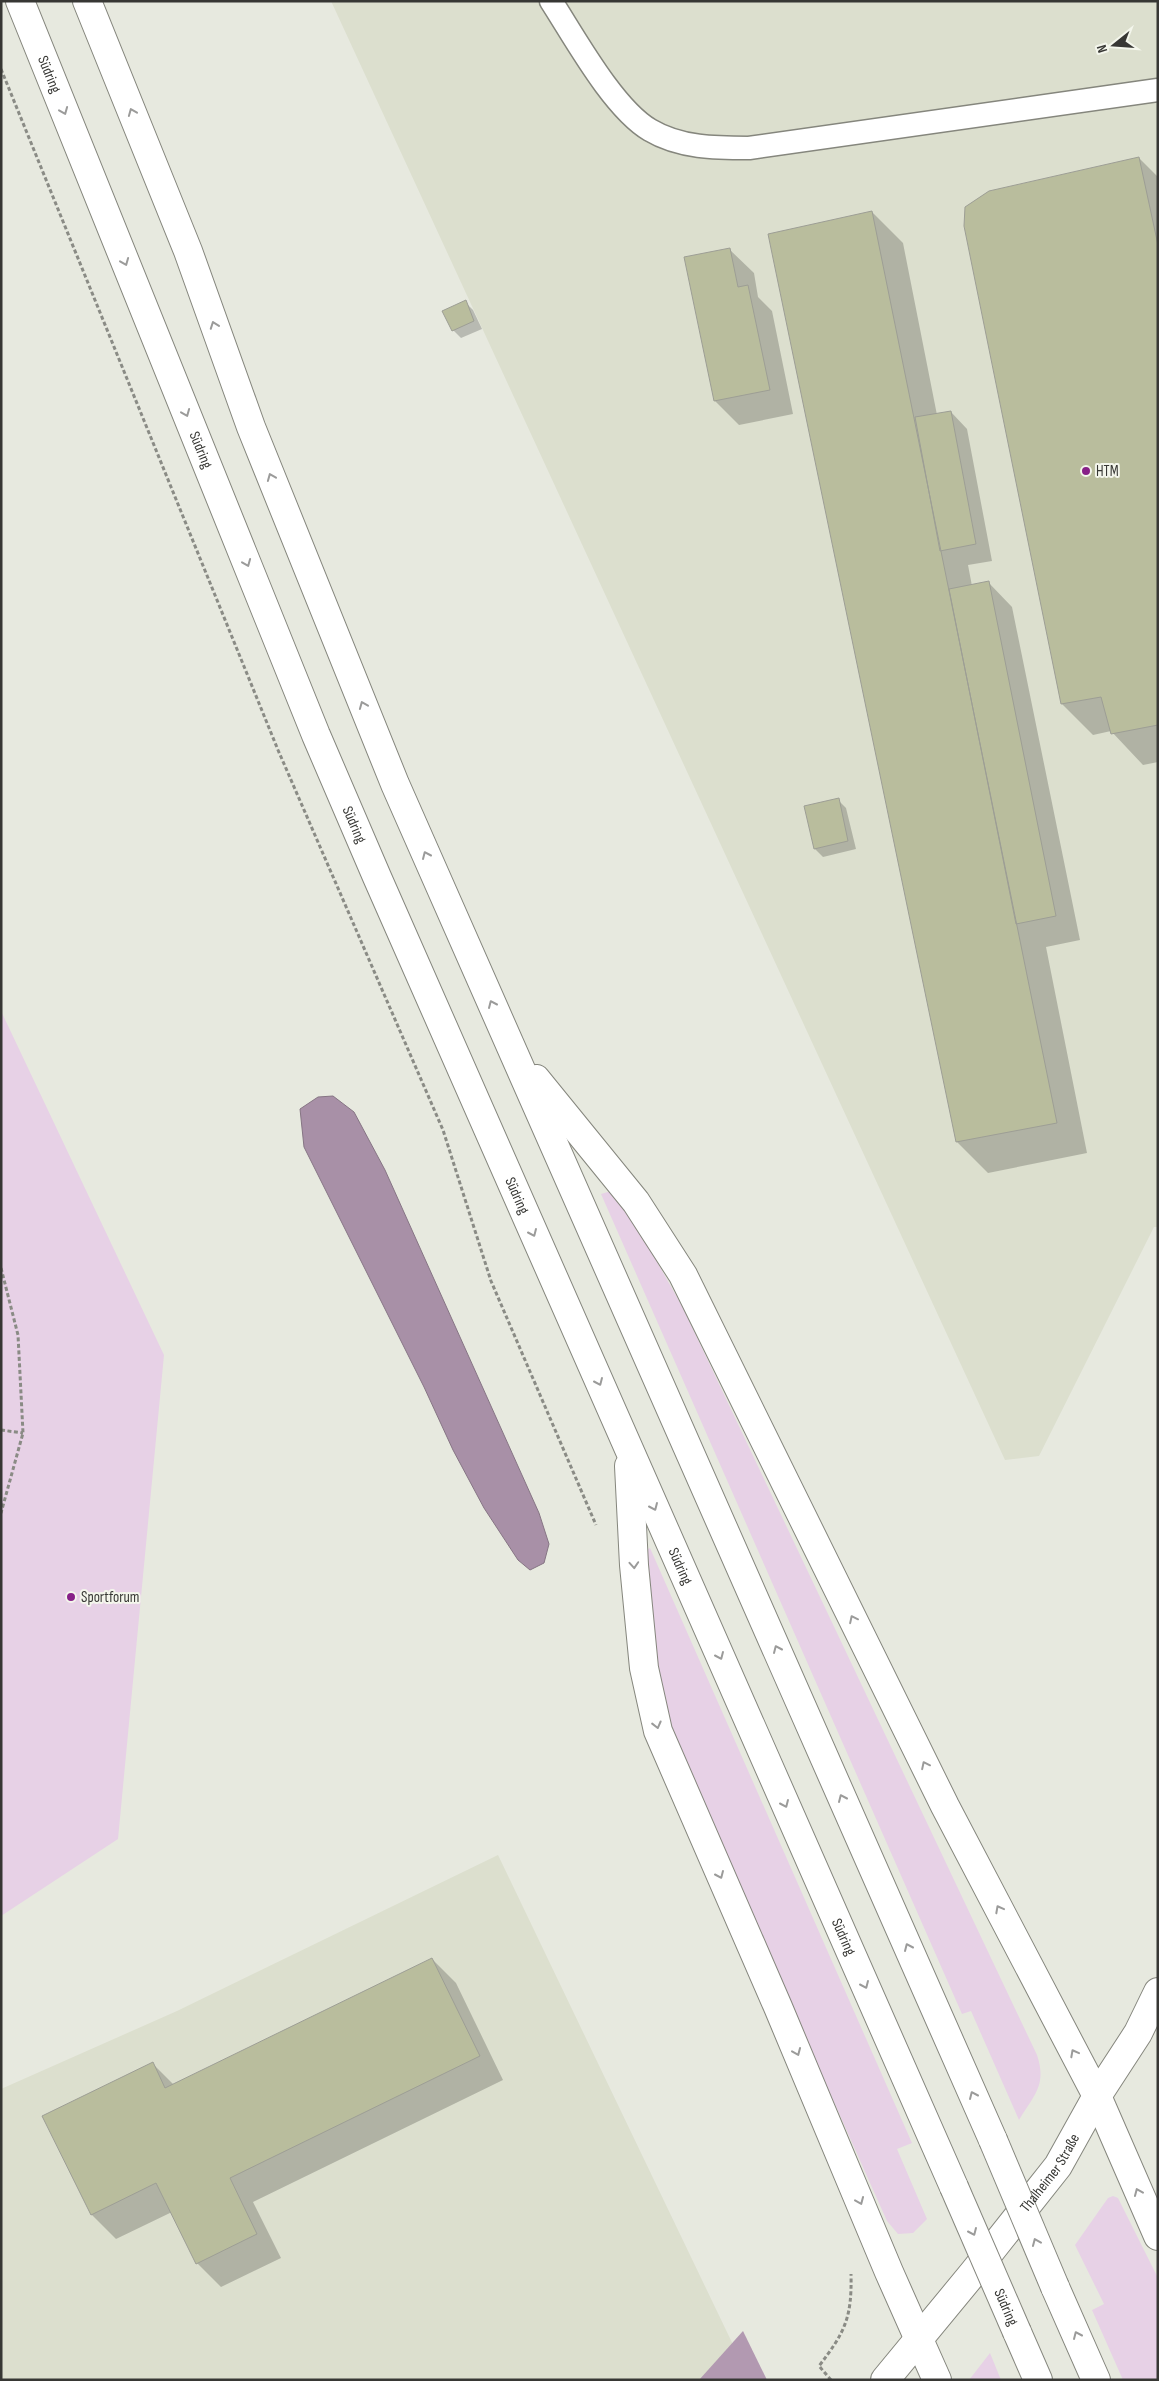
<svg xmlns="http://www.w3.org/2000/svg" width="1159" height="2381" font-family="'Sofia Sans Condensed',sans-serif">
<rect width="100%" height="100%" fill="#e7e9df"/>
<!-- built -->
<path fill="#dcdfce" d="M331,1h827v1226h-4l-115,229 -34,4z
M498,1855l252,525h-749v-291l176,-78z"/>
<!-- green -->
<path fill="#e7d1e6" d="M1,1011l163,344 -46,484 -117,77z
M611,1191l32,46 40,71 354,747c10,30 -3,40 -18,65l-48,-109 -9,3 -361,-820z
M650,1548l262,595 -15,6 30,70 -14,14 -15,1 -11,-13 -206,-462 -14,-46 -10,-48 -11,-115z
M1113,2196l5,2 40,80v102h-35l-31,-70 12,-6 -29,-59 33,-47z
M990,2353l11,27h-32z"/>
<!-- forest -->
<path fill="#b299b1" d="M743,2331l24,49h-68z"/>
<!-- water -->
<path fill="#a890a7" stroke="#867584" d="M333,1096l21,16 31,58 154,343 10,31 -5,19 -14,7 -12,-10 -34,-52 -31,-58 -29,-63 -120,-240 -4,-38 18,-12z"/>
<!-- shadow -->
<path fill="#0003" d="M1139,158l19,19v585l-15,3 -32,-34 -18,4 -31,-31z
M872,212l31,31 34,172 14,-3 16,17 25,132 -24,4 4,21 16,-4 24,25 68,333 -34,7 41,206 -99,20 -31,-31z
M729,249l25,24 4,24 14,14 21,103 -54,11 -24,-24z
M465,302l8,8 9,19 -21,9 -8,-8z
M838,800l8,8 10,41 -33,8 -8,-8z
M432,1959l24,24 47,97 -250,122 28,56 -60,29 -24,-24 -25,-51 -56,27 -24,-24 -48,-99 108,-53 22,22z"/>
<!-- building -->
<path fill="#b9bd9d" stroke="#9d9e95" d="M1139,157l19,88v480l-47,9 -10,-37 -40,7 -97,-478 1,-19 24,-16z
M872,211l185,912 -101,19 -188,-908z
M730,248l8,39 10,-2 22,105 -56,11 -30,-144z
M466,300l8,21 -22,10 -10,-20z
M951,411l25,133 -36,7 -25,-134z
M989,581l67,335 -40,8 -67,-335z
M839,798l9,43 -34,8 -10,-43z
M432,1958l48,98 -250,122 27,56 -61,30 -40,-81 -65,32 -49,-99 111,-54 12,26z"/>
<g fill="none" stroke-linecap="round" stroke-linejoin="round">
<defs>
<path id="lane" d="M551,1c24,37 62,107 99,129 30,18 66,18 99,18l409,-58"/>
<g id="secondary">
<path id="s1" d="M885,2380l89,-108 84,-106 39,-70 41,-63 20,-41"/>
</g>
<g id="primary">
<path id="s2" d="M20,1l296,734 61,142 577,1310"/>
<path d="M87,1l101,250 63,176 144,357 598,1356"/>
<path d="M536,1079l100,123 47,73 262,531 152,290 61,140"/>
<path d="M629,1466l5,99 10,103 14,63 120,276 111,265 48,108"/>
<path d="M1055,2287l41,93"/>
<path d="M1017,2332l21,48"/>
</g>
</defs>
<!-- lane casing -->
<use href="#lane" stroke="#85867d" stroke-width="25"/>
<!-- secondary casing -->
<use href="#secondary" stroke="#85867d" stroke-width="30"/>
<!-- primary casing -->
<use href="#primary" stroke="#85867d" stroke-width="30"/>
<!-- path -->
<path stroke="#8a8b85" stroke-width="3" stroke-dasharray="4 2.5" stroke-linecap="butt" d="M1,69l277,681 165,380 48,151 105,244
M1,1268l17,67 5,98 -22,80
M1,1430l22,3
M831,2380l-12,-14c26,-34 33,-48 32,-92"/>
<!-- lane -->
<use href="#lane" stroke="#fff" stroke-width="22"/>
<!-- secondary -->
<use href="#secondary" stroke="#fff" stroke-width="28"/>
<!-- primary -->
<use href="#primary" stroke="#fff" stroke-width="28"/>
<defs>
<g id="primary-bridge">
<path d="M993,2140l62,147"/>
<path id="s3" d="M954,2187l63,145"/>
</g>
</defs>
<!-- primary-bridge casing -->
<use href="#primary-bridge" stroke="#85867d" stroke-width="30" stroke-linecap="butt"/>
<!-- primary-bridge -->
<use href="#primary-bridge" stroke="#fff" stroke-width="28"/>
</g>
<!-- one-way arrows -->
<defs><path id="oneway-chevron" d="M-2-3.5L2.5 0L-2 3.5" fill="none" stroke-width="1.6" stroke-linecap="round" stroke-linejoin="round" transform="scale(1.25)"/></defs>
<g stroke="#9b9b9a">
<use href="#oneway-chevron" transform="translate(64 111) rotate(68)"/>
<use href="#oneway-chevron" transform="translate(132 112) rotate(-112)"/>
<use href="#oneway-chevron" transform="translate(125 262) rotate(68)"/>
<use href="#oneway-chevron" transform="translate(214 325) rotate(-110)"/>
<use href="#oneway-chevron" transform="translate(186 413) rotate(68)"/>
<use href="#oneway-chevron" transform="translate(271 477) rotate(-112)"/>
<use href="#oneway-chevron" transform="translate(247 563) rotate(68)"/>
<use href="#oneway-chevron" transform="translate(363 705) rotate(-112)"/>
<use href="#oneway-chevron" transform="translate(426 855) rotate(-114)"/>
<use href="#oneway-chevron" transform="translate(492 1004) rotate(-114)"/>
<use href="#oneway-chevron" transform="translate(533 1233) rotate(66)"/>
<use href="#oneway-chevron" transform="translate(599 1382) rotate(66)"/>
<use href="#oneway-chevron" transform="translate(654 1507) rotate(66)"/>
<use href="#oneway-chevron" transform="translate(634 1565) rotate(86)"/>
<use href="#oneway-chevron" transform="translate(853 1619) rotate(-116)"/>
<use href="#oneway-chevron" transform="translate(777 1649) rotate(-114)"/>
<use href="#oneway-chevron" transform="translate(720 1656) rotate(66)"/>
<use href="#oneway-chevron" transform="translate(657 1725) rotate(76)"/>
<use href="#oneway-chevron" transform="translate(925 1765) rotate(-116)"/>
<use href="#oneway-chevron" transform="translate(842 1798) rotate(-114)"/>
<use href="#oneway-chevron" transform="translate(785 1804) rotate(66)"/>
<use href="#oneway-chevron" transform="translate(720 1875) rotate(66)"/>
<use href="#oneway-chevron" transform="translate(999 1909) rotate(-118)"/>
<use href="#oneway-chevron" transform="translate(908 1947) rotate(-114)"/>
<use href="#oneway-chevron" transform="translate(865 1985) rotate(66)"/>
<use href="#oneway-chevron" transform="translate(797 2052) rotate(67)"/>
<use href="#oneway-chevron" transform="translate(1074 2053) rotate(-118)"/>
<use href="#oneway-chevron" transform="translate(973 2095) rotate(-114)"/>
<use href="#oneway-chevron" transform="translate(1138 2192) rotate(-113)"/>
<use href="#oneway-chevron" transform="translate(860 2201) rotate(67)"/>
<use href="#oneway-chevron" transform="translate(973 2232) rotate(66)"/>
<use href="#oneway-chevron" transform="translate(1036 2242) rotate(-113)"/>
<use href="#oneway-chevron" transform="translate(1077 2335) rotate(-114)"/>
</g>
<!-- markers -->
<g fill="#872088" stroke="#f4f6ec" stroke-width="2">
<circle cx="1086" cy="471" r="5"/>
<circle cx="71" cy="1597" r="5"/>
</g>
<g text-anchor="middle" stroke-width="4" stroke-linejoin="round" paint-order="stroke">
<!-- street labels -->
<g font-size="15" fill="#373734" stroke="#f4f6ec">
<text dy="5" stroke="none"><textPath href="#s2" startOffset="79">Südring</textPath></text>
<text dy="5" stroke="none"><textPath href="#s2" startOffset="484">Südring</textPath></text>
<text dy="5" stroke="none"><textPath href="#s2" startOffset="889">Südring</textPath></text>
<text dy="5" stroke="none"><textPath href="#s2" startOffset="1294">Südring</textPath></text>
<text dy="5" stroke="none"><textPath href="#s2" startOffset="1699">Südring</textPath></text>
<text dy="5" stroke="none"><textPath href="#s2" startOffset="2104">Südring</textPath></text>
<text dy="5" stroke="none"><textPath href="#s1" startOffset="265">Thalheimer Straße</textPath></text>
<text dy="5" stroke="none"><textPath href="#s3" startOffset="131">Südring</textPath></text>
</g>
<!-- poi labels -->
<g font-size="15" fill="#373734" stroke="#f4f6ec" text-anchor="start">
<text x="1096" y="476">HTM</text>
<text x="81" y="1602">Sportforum</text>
</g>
</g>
<!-- border -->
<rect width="1159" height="2381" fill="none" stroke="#373734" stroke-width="5"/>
<!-- north arrow -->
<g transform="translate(1114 45) rotate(253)" stroke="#f4f6ec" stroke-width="4" paint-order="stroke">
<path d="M0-4L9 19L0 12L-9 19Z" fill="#373734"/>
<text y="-8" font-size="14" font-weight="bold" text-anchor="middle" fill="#373734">N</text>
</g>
</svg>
